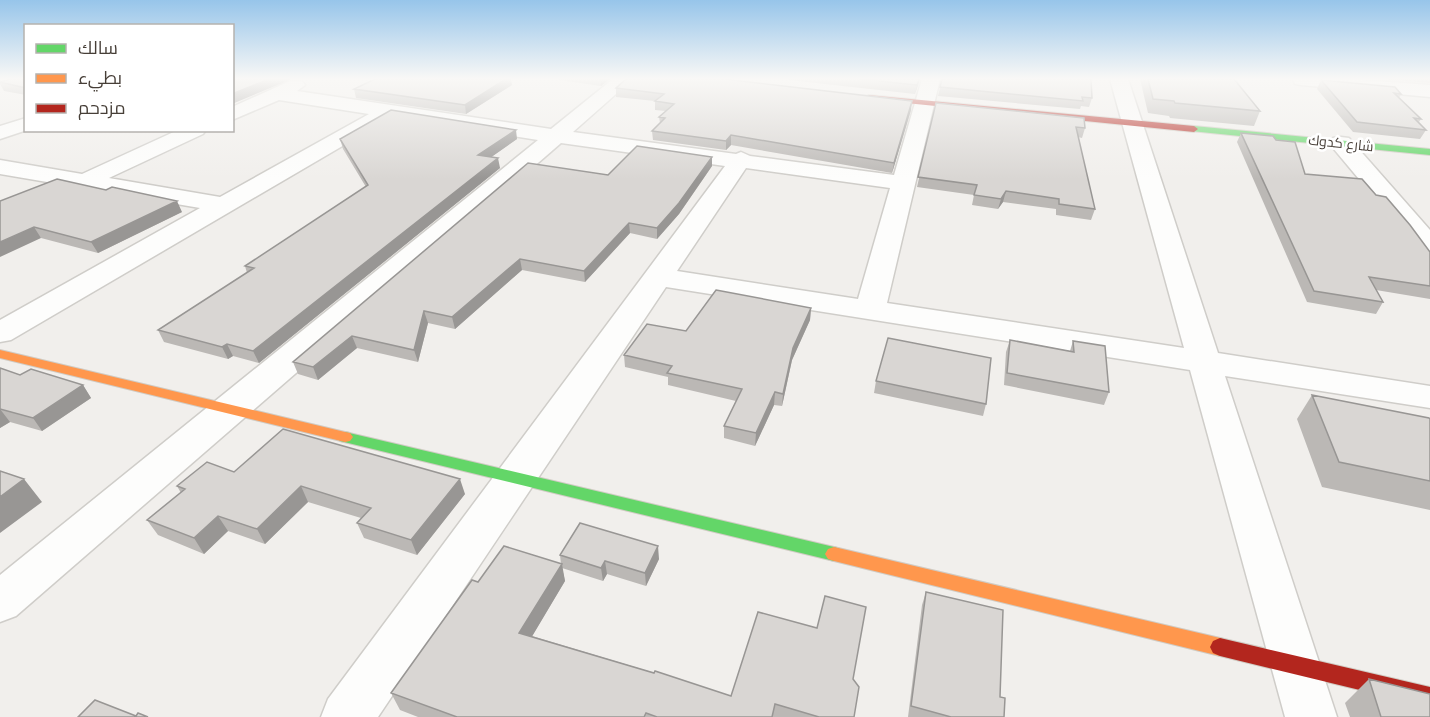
<svg xmlns="http://www.w3.org/2000/svg" width="1430" height="717" font-family="'Nunito Sans',Cairo,sans-serif">
<rect width="100%" height="100%" fill="#f1efec"/>
<g fill="none" stroke-linecap="round" stroke-linejoin="round">
<defs>
<path id="street" d="M613,79h20l-60,53 163,22 5,-2 9,4 144,19 28,-96h18l-53,224 297,45 -74,-269h18l90,274 212,33v22l-205,-32 112,341h-52l-95,-347 -524,-83 -288,430h-57l7,-18 397,-533 -164,-23 -545,473 -16,6v-47l538,-435 -146,-23 -381,223 -11,2v-22l200,-112 -200,-34v-14l82,14 96,-44h28l-3,4 -94,44 111,19 149,-83 -90,-14 -47,20v-13l58,-26h12l3,4 -8,6 254,38zM746,168l144,20 -32,111 -181,-28z
M1293,79h58l79,6v12l-129,-12 -6,-1z
M26,118l1,12 -27,9v-13z
M1341,137l8,1 81,92v24l-10,-2 -87,-104 -3,-5 3,-5z"/>
<path id="fast" d="M1194,126l236,23v6l-239,-24 -1,-2z
M345,432l489,115 6,2 3,5 -3,5 -6,2 -494,-120 -3,-4 3,-4z"/>
<path id="slow" d="M0,350l345,82 5,1 3,4 -3,4 -5,1 -345,-84z
M834,547l386,91 7,3 3,6 -3,6 -7,3 -386,-95 -6,-2 -3,-5 3,-5z"/>
<path id="jam" d="M869,95l325,31 4,3 -4,3 -328,-33 -1,-2z
M1220,638l210,49v20l-210,-51 -7,-3 -3,-6 3,-6z"/>
</defs>
<!-- street casing -->
<use href="#street" stroke="#cfcdc9" stroke-width="3"/>
<!-- fast casing -->
<use href="#fast" stroke="#d0cbc3" stroke-width="2"/>
<!-- slow casing -->
<use href="#slow" stroke="#d0cbc3" stroke-width="2"/>
<!-- jam casing -->
<use href="#jam" stroke="#d0cbc3" stroke-width="2"/>
<!-- street -->
<use href="#street" fill="#fdfdfc" fill-rule="evenodd"/>
<!-- fast -->
<use href="#fast" fill="#63d668" fill-rule="evenodd"/>
<!-- slow -->
<use href="#slow" fill="#ff974d" fill-rule="evenodd"/>
<!-- jam -->
<use href="#jam" fill="#b3261e" fill-rule="evenodd"/>
</g>
<!-- wall -->
<path fill="#bbb8b5" d="M26,79v16l-22,-4 -4,-7v-2z
M552,79h58l-9,7z
M780,79h140l-5,15z
M942,79l150,19 -3,9 -8,-1 -1,3 -142,-13z
M1140,79h94l26,32 -6,15 -84,-8 -1,-2 -21,-3z
M1379,79h51v4z
M1321,80l80,14 -2,4 22,21 -2,3 7,8 -6,9 -67,-7 -36,-43z
M512,85l-46,29 -110,-16 -2,-9z
M616,88l295,22 -19,63 -161,-28 -5,5 -73,-10 -1,-9 8,-8 -1,-6 7,-6 -11,-1v-9l-39,-4z
M936,103l149,25 -3,10 -4,-1 17,72 -4,11 -35,-5v-6l-53,-7 -5,7 -26,-4 2,-10 -57,-8z
M1241,133l35,7 29,34 125,78v47l-54,-9 7,12 -7,12 -69,-12 -70,-160z
M340,139h177l-26,18 9,11 -241,195 -26,-7 -5,3 -64,-17 -6,-12 89,-57 -2,-7 121,-79 -23,-38z
M712,157v9l-33,48 -22,25 -27,-6 -45,49 -63,-12 -67,59 -27,-6 -10,39 -61,-14 -39,32 -20,-6 -5,-12 315,-187z
M0,201l182,11 -84,41 -57,-15z
M811,308l-1,12 -18,40 -10,46 -8,-1 -19,41 -31,-8v-12l12,-25 -68,-16v-8l-43,-10 -1,-12 62,-24z
M1010,340l60,11 3,-10 36,51 -5,13 -100,-20 2,-33z
M0,368l20,7 63,10 8,13 -49,33 -32,-9 -10,6z
M876,381l110,23 -3,12 -109,-23z
M1312,395l118,24v91l-108,-23 -25,-68z
M234,472l231,22 -48,61 -53,-17 -7,-15 4,-5 -53,-16 -43,42 -37,-13 -24,23 -46,-19 -11,-15 34,-27 -4,-7z
M560,555l99,4 -13,27 -39,-12 -4,7 -41,-13 3,13 -33,55 199,60 122,-17 1,38h-436l-18,-7 -9,-17 87,-111 83,-18z
M926,592l74,105 4,20h-96l14,-112z
M1369,679l61,38h-80l-5,-14z"/>
<!-- shaded-wall -->
<path fill="#989694" d="M269,79h23l-60,25v-10z
M506,79h5l1,6 -46,29 -1,-9z
M600,79h10l-9,7z
M919,79h1l-5,15 2,-9z
M912,101l-1,9 -19,63 2,-10z
M516,130l1,9 -37,26 -2,-10z
M731,135v10l-5,5v-9z
M712,157v9l-33,48 -22,25v-11z
M498,158l2,10 -241,195 -6,-12z
M1006,191l-3,11 -5,7 3,-10z
M177,201l5,11 -84,41 -7,-11z
M629,223l1,10 -45,49 -1,-11z
M34,227l7,11 -41,19v-15z
M520,259l2,11 -67,59 -3,-12z
M811,308l-1,12 -18,40 -10,46 1,-12 10,-46z
M424,311l4,12 -10,39 -4,-12z
M352,336l5,12 -39,32 -5,-13z
M227,344l6,12 -5,3 -6,-12z
M83,385l8,13 -49,33 -9,-13z
M775,392l-1,13 -19,41 1,-13z
M0,409l10,13 -10,6z
M24,479l18,23 -42,31v-36z
M460,479l5,15 -48,61 -6,-15z
M301,486l7,16 -43,42 -8,-15z
M218,516l10,15 -24,23 -10,-16z
M658,546l1,13 -13,27 -1,-13z
M605,561l2,13 -4,7 -2,-13z
M562,564l3,17 -41,69 -5,-17z"/>
<!-- building -->
<path fill="#d9d6d3" stroke="#989694" stroke-width="1.5" d="M10,79h16v9l-26,-6z
M232,79h37l-37,15z
M375,79h131l-41,26 -111,-16z
M626,79h98l188,22 -18,62 -163,-28 -5,6 -74,-10 13,-13 -6,-1 15,-13 -19,-3 9,-7 -48,-6z
M859,79h60l-2,6z
M942,79h149l1,19 -10,-1 1,4 -143,-14z
M1148,79h86l26,32 -85,-8 -1,-2 -21,-2z
M1321,80l74,7 6,7 -7,-1 27,26 -7,-1 12,12 -69,-8z
M936,103l148,15 1,10 -9,-1 19,82 -36,-5v-5l-53,-8 -5,8 -27,-4 3,-10 -59,-8z
M391,110l125,20 -38,25 20,3 -245,193 -26,-7 -5,3 -64,-17 96,-62 -9,-2 123,-81 -28,-46z
M1241,133l32,3 3,4 19,2 10,32 57,5 14,16 10,2 24,28 20,27v34l-61,-9 14,25 -69,-11z
M637,146l75,11 -33,46 -22,25 -28,-5 -45,48 -64,-12 -68,58 -28,-6 -10,39 -62,-14 -39,31 -20,-5 235,-199 80,12z
M57,179l49,11 6,-3 65,14 -86,41 -57,-15 -34,15v-41z
M716,290l95,18 -18,40 -10,46 -8,-2 -19,41 -32,-7 18,-37 -75,-16 5,-7 -48,-11 23,-31 39,7z
M888,338l103,20 -5,46 -110,-23z
M1010,340l64,12 -1,-11 32,5 4,46 -102,-19z
M0,368l20,7 11,-6 52,16 -50,33 -33,-9z
M1312,395l117,23 1,1v62l-91,-19z
M283,429l177,50 -49,61 -54,-17 14,-15 -70,-22 -44,43 -39,-13 -24,22 -47,-18 38,-31 -8,-3 30,-24 27,10z
M0,471l24,8 -24,18z
M580,523l78,23 -13,27 -40,-12 -4,7 -41,-13z
M504,546l58,18 -43,69 135,40 1,-2 76,25 27,-84 59,16 8,-32 41,11 -13,72 6,8 -5,30h-35l-44,-13 -3,13h-115l-11,-4 -2,4h-187l-66,-24 81,-113 6,2z
M926,592l77,18 -3,87 5,1 -1,19h-53l-40,-11z
M1369,679l61,15v23h-49z
M95,700l41,16 2,-3 10,4h-70z"/>
<!-- sky -->
<linearGradient id="sky" x2="0" y2="1"><stop stop-color="#97c5ea"/><stop offset="0.44" stop-color="#f9f8f6"/><stop offset="1" stop-color="#f9f8f6" stop-opacity="0"/></linearGradient>
<rect width="1430" height="179" fill="url(#sky)"/>
<g text-anchor="middle" stroke-width="5" stroke-linejoin="round" paint-order="stroke">
<!-- far-street labels -->
<g font-size="14" fill="#473f38" stroke="#fff">
<text transform="translate(1341 143) rotate(6)" y="5">شارع كدوك</text>
</g>
</g>
<!-- legend -->
<rect x="24" y="24" width="210" height="108" fill="#ffffff" stroke="#b5b2af" stroke-width="1.5"/>
<rect x="36" y="44" width="30" height="9" fill="#63d668" stroke="#b5b2af" stroke-width="1.5"/>
<text x="78" y="54" font-size="18" fill="#473f38">سالك</text>
<rect x="36" y="74" width="30" height="9" fill="#ff974d" stroke="#b5b2af" stroke-width="1.5"/>
<text x="78" y="84" font-size="18" fill="#473f38">بطيء</text>
<rect x="36" y="104" width="30" height="9" fill="#b3261e" stroke="#b5b2af" stroke-width="1.5"/>
<text x="78" y="114" font-size="18" fill="#473f38">مزدحم</text>
</svg>
